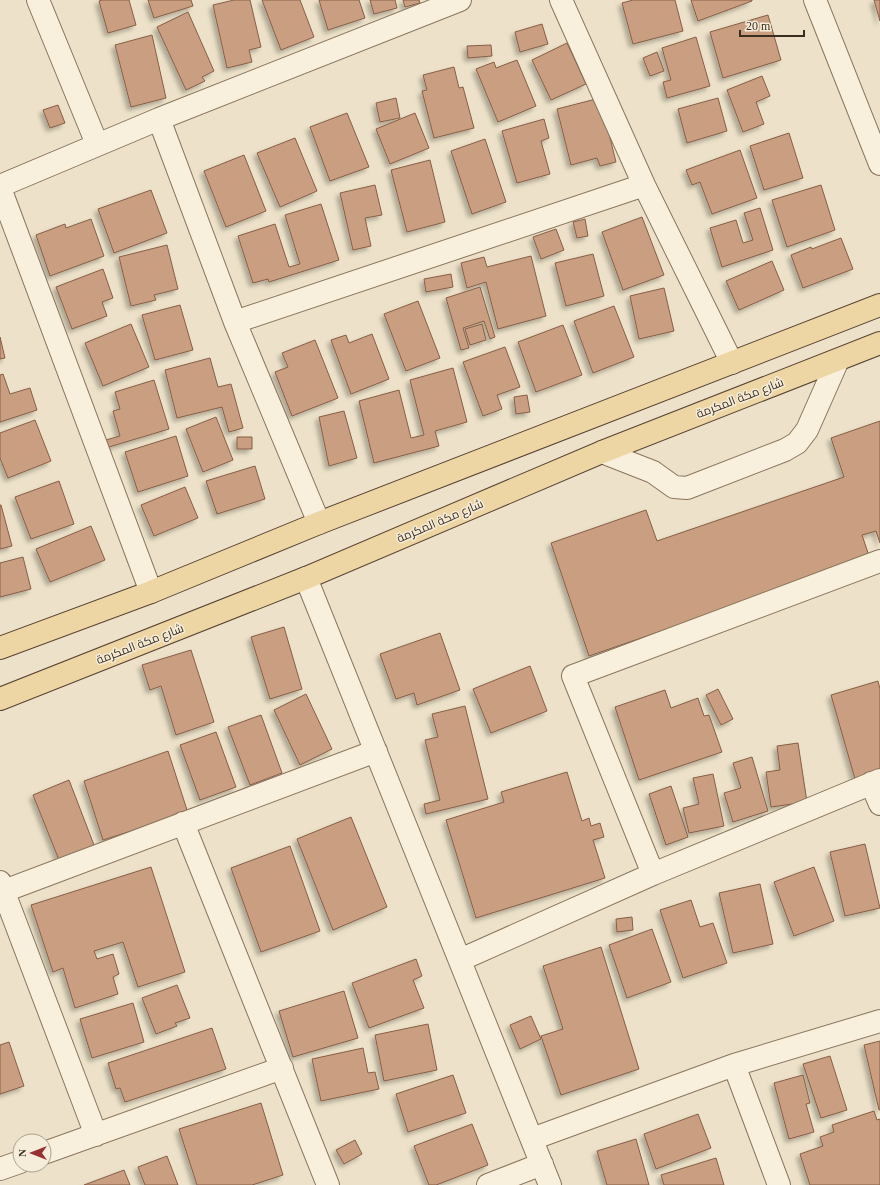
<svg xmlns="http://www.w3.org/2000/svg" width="880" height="1185" font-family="'Times New Roman',Cairo,serif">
<defs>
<filter id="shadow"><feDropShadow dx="-3.5" dy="3.5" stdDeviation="2" flood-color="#0004"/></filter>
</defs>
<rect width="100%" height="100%" fill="#ede2c9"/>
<!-- building -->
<path fill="#ca9e81" stroke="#875e45" filter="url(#shadow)" d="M102,0h27l7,25 -28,8 -9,-32z
M148,0h43l2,6 -39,12z
M234,0h16l11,47 -12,3 3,12 -25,6 -14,-63z
M262,0h38l14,37 -33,13z
M319,0h40l6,18 -37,12z
M370,0h25l2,8 -23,6z
M403,0h16l1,3 -15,4z
M633,0h42l8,31 -50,13 -11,-41z
M691,0h61v1l-54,20z
M874,0h6v21z
M188,12l26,59 -12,6 3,4 -19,9 -29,-63z
M768,15l13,45 -58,18 -13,-46z
M542,24l6,20 -28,8 -5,-20z
M152,35l14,63 -35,9 -16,-62z
M696,37l14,49 -43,12 -4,-16 8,-2 -9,-32z
M567,43l19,41 -35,16 -19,-40z
M491,45l1,11 -24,2 -1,-12z
M657,52l7,19 -14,5 -7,-18z
M517,60l19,46 -38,16 -22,-53 18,-7 2,6z
M454,67l5,21 4,-1 11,41 -40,10 -12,-47 5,-1 -4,-15z
M762,76l8,20 -14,6 8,22 -21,8 -16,-42z
M396,98l4,20 -20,4 -4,-19z
M600,98l16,64 -16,4 -3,-8 -26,7 -14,-56z
M718,98l9,33 -40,12 -9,-34z
M58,105l7,18 -15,5 -7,-18z
M347,113l22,54 -39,14 -20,-54z
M415,113l14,35 -39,16 -14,-35z
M544,119l5,19 -8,3 9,33 -33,9 -15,-52z
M789,133l14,45 -39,12 -14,-44z
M295,138l22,53 -37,16 -23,-54z
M485,139l21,63 -34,12 -21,-63z
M740,150l17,48 -45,16 -12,-32 -8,3 -6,-15z
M244,155l22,56 -40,16 -22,-56z
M430,160l15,62 -38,10 -16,-62z
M375,185l7,30 -17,3 6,28 -18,4 -13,-57z
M821,185l14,45 -48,17 -15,-47z
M151,190l16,43 -53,20 -16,-44z
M321,204l18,56 -70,22 -1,-3 -15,4 -15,-47 37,-12 14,43 11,-3 -15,-49z
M760,208l13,42 -51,17 -12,-39 26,-8 7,23 10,-3 -9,-27z
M642,217l22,58 -41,15 -21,-58z
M91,219l13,37 -54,20 -14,-41 29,-11 1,4z
M585,219l3,17 -11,2 -4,-16z
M556,229l8,21 -23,9 -8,-22z
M841,238l12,31 -50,19 -12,-33 20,-8 1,2z
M167,245l11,44 -24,6 2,5 -25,6 -12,-49z
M593,254l11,42 -38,10 -11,-43z
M531,256l15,60 -48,13 -12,-47 -19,6 -6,-25 23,-6 3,10z
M772,261l12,29 -45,20 -13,-29z
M103,269l10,29 -11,4 5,14 -35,13 -16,-42z
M451,274l2,13 -27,5 -2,-13z
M480,287l15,50 -5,2 -6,-18 -21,7 6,20 -8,2 -15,-52z
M664,288l10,43 -35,8 -9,-43z
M418,301l22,57 -34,13 -22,-57z
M180,305l13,45 -38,10 -13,-45z
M614,306l20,51 -41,16 -19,-52z
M131,324l18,43 -46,19 -18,-43z
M482,324l4,16 -16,5 -5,-16z
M563,325l19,50 -46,17 -18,-50z
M372,334l17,45 -38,15 -20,-54 15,-5 3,8z
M0,337l5,21 -5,1z
M315,340l23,58 -46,18 -17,-44 13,-5 -6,-14z
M505,347l15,40 -23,8 5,14 -19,7 -20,-54z
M210,358l8,29 13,-3 12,44 -14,4 -7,-25 -45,11 -12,-48z
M453,368l14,54 -32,9 4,15 -65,17 -15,-62 40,-11 12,48 13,-3 -14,-55z
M3,374l7,20 20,-6 7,22 -37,12v-47z
M154,380l15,49 -60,18 -3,-7 14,-4 -7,-25 7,-2 -5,-17z
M527,395l3,17 -14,2 -2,-17z
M344,411l13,47 -28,8 -10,-49z
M216,417l17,43 -30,12 -17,-43z
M35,420l16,41 -43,17 -8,-20v-25z
M880,421v122l-4,-12 -14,4 8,24 -281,97 -38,-113 95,-33 11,31 187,-64 -13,-39z
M176,436l12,40 -50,16 -13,-40z
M237,437h15v12h-15z
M255,466l10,33 -48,15 -11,-33z
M59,481l15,43 -43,15 -16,-42z
M185,487l13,31 -44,18 -13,-31z
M0,505h1l11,41 -12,3z
M91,526l14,34 -55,22 -14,-33z
M23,557l8,32 -31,8v-34z
M284,627l18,62 -32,10 -19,-62z
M440,633l20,57 -43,15 -3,-12 -18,6 -16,-45z
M191,650l23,72 -38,13 -15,-49 -11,4 -8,-25z
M530,666l17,45 -56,22 -18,-44z
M878,681l2,8v83l-25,7 -24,-84z
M718,689l15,30 -12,6 -15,-30z
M665,690l6,18 27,-10 6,18 5,-1 13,37 -83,28 -24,-73z
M306,694l26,55 -32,16 -26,-55z
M465,706l23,93 -62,15 -2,-10 16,-4 -15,-60 13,-3 -6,-23z
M261,715l21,58 -32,12 -22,-58z
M216,732l20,55 -36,13 -20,-55z
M798,743l9,59 -36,5 -5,-35 14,-2 -3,-24z
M168,751l20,62 -85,27 -19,-59z
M752,757l16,54 -35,11 -9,-29 17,-5 -8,-25z
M567,772l15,49 7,-3 2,8 9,-3 4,14 -11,3 12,38 -129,40 -30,-98 58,-18 -3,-10z
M713,774l11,52 -35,7 -6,-25 16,-4 -6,-26z
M69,780l25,65 -35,15 -26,-65z
M671,786l17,51 -22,8 -17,-51z
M351,817l36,90 -54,23 -36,-91z
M865,844l15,64 -35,8 -15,-64z
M290,846l30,85 -59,21 -30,-84z
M151,867l34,105 -47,15 -15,-45 -29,9 3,8 16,-5 6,20 -6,3 5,17 -43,14 -12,-40 -10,4 -22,-67z
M814,867l20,54 -40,15 -20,-54z
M760,884l13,60 -40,9 -14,-60z
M691,900l9,27 13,-4 14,40 -44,15 -23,-68z
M632,917l1,13 -16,2 -1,-13z
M652,929l19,53 -44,16 -18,-53z
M601,947l38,122 -78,26 -20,-59 22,-7 -20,-63z
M416,959l6,17 -9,4 11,28 -55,20 -17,-45z
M177,985l13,33 -15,5 2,3 -21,8 -14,-36z
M344,991l14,47 -65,19 -14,-46z
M133,1003l11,39 -52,16 -12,-39z
M531,1016l10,23 -21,10 -10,-24z
M428,1024l9,46 -53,11 -9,-46z
M212,1028l14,41 -101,33 -5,-14 -4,1 -8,-26z
M880,1041v69h-1l-15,-65z
M9,1042l15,44 -24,8v-49z
M363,1048l5,25 7,-1 4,17 -58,12 -9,-42z
M830,1056l17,54 -26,8 -18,-54z
M453,1075l13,38 -58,19 -12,-38z
M803,1075l7,28 -4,1 8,28 -25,7 -15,-56z
M261,1103l22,72 -31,10h-55l-18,-56z
M874,1111l3,9 3,-1v66h-70l-10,-31 23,-8 -3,-9 14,-5 -2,-7z
M698,1114l13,34 -55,21 -12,-35z
M472,1124l16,41 -52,20h-7l-15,-39z
M636,1139l13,46h-42l-10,-34z
M355,1140l7,14 -18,10 -8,-14z
M167,1156l11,29h-33l-7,-18z
M716,1158l8,27h-60l-3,-10z
M124,1170l6,15h-46z"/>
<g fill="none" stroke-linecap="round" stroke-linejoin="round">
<defs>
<path id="minor" d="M38,0l59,144
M561,0l83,185 88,178
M815,0l65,164
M159,119l76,203 84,201
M0,186l159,-67 301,-119
M0,188l151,404
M235,322l409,-137
M602,452l51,20 21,15 13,1 98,-38 12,-7 10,-13 31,-70
M306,578l244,607
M871,783l9,21
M183,823l145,362
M653,874l-80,-198 307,-115
M0,882l96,253
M4,891l372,-140
M460,960l193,-86 227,-94
M734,1065l45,120
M532,1139l202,-74 146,-44
M44,1153l238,-85
M0,1169l20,-7
M488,1185l54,-21"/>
<path id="major" d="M0,648l151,-56 168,-69 561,-218
M0,699l306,-121 296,-126 278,-109"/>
</defs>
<!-- minor casing -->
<use href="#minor" stroke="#89755e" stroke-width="24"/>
<!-- major casing -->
<use href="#major" stroke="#574332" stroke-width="24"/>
<!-- minor -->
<use href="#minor" stroke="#f8efdc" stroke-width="22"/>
<!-- major -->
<use href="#major" stroke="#eed6a4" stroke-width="22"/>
</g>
<g text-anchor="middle" stroke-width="3" stroke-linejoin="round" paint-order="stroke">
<!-- street labels -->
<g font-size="12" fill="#3a2d21" stroke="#f5ecd9">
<text transform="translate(740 398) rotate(-21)" y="4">شارع مكة المكرمة</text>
<text transform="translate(440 521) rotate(-23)" y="4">شارع مكة المكرمة</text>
<text transform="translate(140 644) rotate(-21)" y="4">شارع مكة المكرمة</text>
</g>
</g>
<!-- north arrow -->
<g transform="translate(32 1153) rotate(270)"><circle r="19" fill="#f5ecd9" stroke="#aaa08f"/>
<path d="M0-3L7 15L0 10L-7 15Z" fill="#963132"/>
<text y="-6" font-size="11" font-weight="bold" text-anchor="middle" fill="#3a2d21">N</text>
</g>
<!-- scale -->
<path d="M740 30v6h64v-6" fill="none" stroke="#3a2d21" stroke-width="2"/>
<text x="746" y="30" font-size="12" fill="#3a2d21" stroke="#f5ecd9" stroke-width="3" paint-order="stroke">20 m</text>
</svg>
